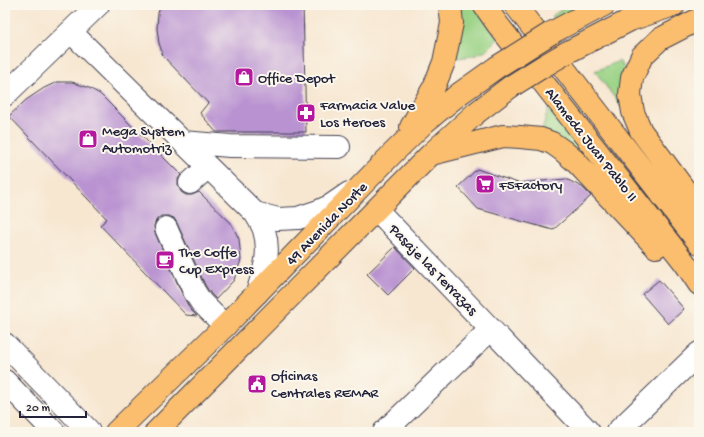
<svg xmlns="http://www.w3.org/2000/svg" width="704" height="437" font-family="'Gochi Hand',sans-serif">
<rect width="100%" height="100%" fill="#fbf7ec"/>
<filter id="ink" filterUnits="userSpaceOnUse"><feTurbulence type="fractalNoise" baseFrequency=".025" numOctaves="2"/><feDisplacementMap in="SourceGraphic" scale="8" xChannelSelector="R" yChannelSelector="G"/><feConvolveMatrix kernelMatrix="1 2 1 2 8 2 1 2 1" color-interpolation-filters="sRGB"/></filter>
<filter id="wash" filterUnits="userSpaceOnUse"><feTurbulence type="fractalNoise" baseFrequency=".012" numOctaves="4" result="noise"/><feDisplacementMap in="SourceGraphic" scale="16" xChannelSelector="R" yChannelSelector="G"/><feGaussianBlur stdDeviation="0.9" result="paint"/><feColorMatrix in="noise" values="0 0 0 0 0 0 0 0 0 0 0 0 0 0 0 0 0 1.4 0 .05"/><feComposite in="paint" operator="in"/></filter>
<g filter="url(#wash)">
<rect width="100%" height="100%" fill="#f7e7d1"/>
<!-- green -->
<path fill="#99d284" stroke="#5e7a60" d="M461,5h14l24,33 -13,13 -13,5 -16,2z
M568,5h21l-35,20 -2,-9z
M619,61l6,8 2,46 -32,-44z
M550,102l36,45 -8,4 -36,-21z"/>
<g id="blocks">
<!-- building -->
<path fill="#b993d1" d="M161,5h142l3,127h-90l-16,-19 8,-10 -45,-47 -4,-13 -2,-14 1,-16z
M57,82h15l17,6 11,6 81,81 -3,4v6l3,7 5,3h6l7,-3 32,31 8,16 2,21 -7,20 -18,19 -5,-5 -6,-9 -28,-62 -3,-5 -6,-2h-7l-5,4 -2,6 1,7 28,63 7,13 7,7 -11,-1 -86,-90 7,-6 -98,-103 17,-16 18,-12z
M477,169l41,14 48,-4 16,8 9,9 -38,34 -75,-21 -20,-22z
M395,247l20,21 -27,27 -21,-21z
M659,280l25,29 -16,15 -26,-30z"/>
</g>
</g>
<g filter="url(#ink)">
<use href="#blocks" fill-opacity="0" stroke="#424052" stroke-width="1"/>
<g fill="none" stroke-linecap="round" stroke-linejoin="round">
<defs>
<path id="minor" d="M71,32l184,181c3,5 7,11 9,17 7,23 0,41 -7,63
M5,95l93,-90
M183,142l47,4 109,1
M190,183l18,-16
M377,210l212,222
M255,213l23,6 20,-1 18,-6 14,-6 19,-13
M166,228l28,63 7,11 24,24
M5,344l83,86 1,2
M5,381l49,51
M384,432l107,-103
M617,432l82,-79"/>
<path id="major" d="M484,5l14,20 187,238 14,21
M515,5l184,238
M699,19l-39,20 -18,17 -10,22 -2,16 3,18 8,19 58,78
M551,33l53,-28
M566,53l64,-33 44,-15
M411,127l23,-40 10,-25 8,-39 -2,-18
M435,153l68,-17 17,1 21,2 11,4 10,7 13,11 81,86
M116,432l109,-106 168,-173 32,-31 34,-28
M156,432l275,-278 45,-41"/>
</defs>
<!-- minor casing -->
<use href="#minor" stroke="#424052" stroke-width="24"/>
<!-- major casing -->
<use href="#major" stroke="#424052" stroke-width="24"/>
<!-- minor -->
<use href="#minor" stroke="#fff" stroke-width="22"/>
<!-- major -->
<use href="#major" stroke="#fabe6e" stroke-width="22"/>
<defs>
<path id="major-bridge" d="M459,94l38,-27 54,-34
M476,113l34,-26 32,-20 24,-14"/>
</defs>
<!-- major-bridge casing -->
<use href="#major-bridge" stroke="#424052" stroke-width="24" stroke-linecap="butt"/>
<!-- major-bridge -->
<use href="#major-bridge" stroke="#fabe6e" stroke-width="22"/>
</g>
</g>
<!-- icons -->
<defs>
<symbol id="shop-square" viewBox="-11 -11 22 22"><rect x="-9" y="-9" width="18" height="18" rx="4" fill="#b5179e" stroke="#fbf7ec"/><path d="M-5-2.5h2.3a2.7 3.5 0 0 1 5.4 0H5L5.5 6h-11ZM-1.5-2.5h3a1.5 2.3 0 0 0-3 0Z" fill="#fff"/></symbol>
<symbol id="pharmacy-square" viewBox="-11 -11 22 22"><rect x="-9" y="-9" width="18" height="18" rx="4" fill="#b5179e" stroke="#fbf7ec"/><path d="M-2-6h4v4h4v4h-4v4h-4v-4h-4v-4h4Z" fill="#fff"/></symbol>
<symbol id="supermarket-square" viewBox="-11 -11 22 22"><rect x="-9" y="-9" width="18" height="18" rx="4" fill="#b5179e" stroke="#fbf7ec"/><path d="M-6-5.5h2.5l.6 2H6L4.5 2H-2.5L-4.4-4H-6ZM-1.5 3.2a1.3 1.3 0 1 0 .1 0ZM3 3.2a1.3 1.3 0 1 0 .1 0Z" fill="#fff"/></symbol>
<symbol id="cafe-square" viewBox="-11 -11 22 22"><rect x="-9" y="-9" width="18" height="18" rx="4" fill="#b5179e" stroke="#fbf7ec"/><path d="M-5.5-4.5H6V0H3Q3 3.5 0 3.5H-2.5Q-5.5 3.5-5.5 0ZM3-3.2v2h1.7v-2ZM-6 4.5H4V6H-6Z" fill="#fff"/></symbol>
<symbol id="civic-square" viewBox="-11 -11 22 22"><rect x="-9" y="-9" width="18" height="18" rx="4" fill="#b5179e" stroke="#fbf7ec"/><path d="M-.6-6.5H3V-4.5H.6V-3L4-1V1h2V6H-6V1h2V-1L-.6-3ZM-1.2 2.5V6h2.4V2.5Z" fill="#fff"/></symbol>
</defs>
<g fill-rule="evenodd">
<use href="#shop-square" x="233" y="66" width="22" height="22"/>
<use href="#pharmacy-square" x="295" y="102" width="22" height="22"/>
<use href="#shop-square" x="77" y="128" width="22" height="22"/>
<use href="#supermarket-square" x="474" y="173" width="22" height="22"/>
<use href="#cafe-square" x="154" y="249" width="22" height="22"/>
<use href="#civic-square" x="246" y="373" width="22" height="22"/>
</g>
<g text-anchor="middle" stroke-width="4" stroke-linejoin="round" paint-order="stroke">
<!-- poi labels -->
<g font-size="15" fill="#22223b" stroke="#fbf7ec" text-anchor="start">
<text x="258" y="82">Office Depot</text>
<text x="320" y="109">Farmacia Value<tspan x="320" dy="17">Los Heroes</tspan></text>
<text x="102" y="135">Mega System<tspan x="102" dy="17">Automotriz</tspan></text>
<text x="499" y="189">F5Factory</text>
<text x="179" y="256">The Coffe<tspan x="179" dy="17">Cup Express</tspan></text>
<text x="271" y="380">Oficinas<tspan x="271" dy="17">Centrales REMAR</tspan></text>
</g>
<!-- street labels -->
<g font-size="15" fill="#22223b" stroke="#fbf7ec">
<text transform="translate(592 144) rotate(52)" y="5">Alameda Juan Pablo II</text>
<text transform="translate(326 223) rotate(-46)" y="5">49 Avenida Norte</text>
<text transform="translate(434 269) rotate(46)" y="5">Pasaje las Terrazas</text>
</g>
</g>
<!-- margin -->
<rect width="704" height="437" fill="none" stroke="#fbf7ec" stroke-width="20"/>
<!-- scale -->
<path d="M20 411v6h66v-6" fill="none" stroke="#22223b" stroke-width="2"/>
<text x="26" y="411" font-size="12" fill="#22223b" stroke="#fbf7ec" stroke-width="3" paint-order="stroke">20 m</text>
</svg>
